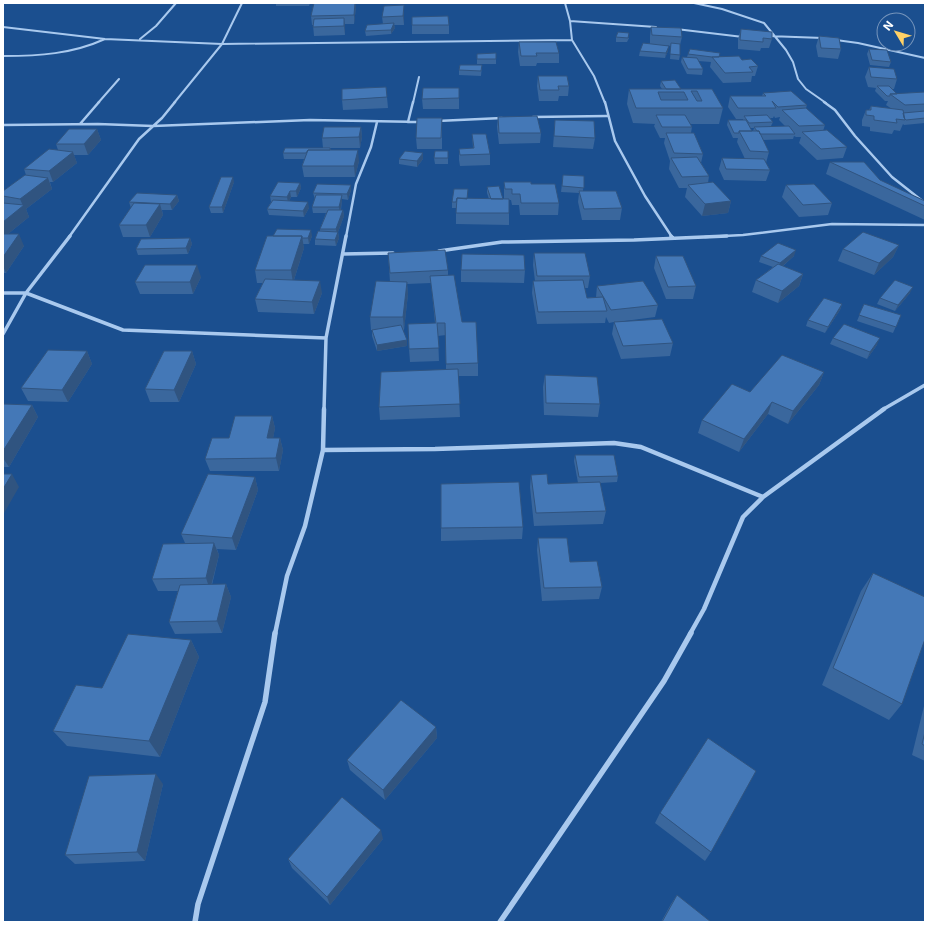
<svg xmlns="http://www.w3.org/2000/svg" width="928" height="925" font-family="Inter,sans-serif">
<rect width="100%" height="100%" fill="#1b4f8f"/>
<g fill="none" stroke-linecap="round" stroke-linejoin="round">
<!-- minor-far4 -->
<path stroke="#a9c9ee" stroke-width="2" d="M565,3l5,18 2,19 22,36 11,27
M694,3l28,6 42,14 22,27 7,12 5,17 8,10 20,14
M570,21l86,6
M3,27l102,12 117,5 350,-4
M676,29l67,8
M768,36l55,2
M140,39l16,-13 20,-23
M836,40l22,3 67,15
M3,56c36,0 69,-2 102,-17
M98,103l21,-24
M174,103l48,-59 20,-41
M413,103l6,-26"/>
<!-- minor-far3 -->
<path stroke="#a9c9ee" stroke-width="2.5" d="M605,102l10,39 30,55 27,41
M824,102l11,8 20,26 37,41 33,26
M533,117l74,-1
M437,121l65,-3
M408,122l5,-20
M80,124l19,-22
M3,125l95,-1 55,2 157,-6 112,2
M69,237l70,-98 23,-21 13,-16
M346,237l10,-53 15,-37 6,-25
M705,237l38,-2 89,-11 93,1"/>
<!-- minor-far2 -->
<path stroke="#a9c9ee" stroke-width="3.5" d="M671,236l2,2
M439,251l63,-9 132,-2 93,-4
M343,254l50,-1
M3,293h23l97,37 203,8
M3,334l23,-41 44,-57
M324,410l2,-72 20,-102
M882,410l43,-25"/>
<!-- minor-far1 -->
<path stroke="#a9c9ee" stroke-width="4.5" d="M323,450l112,-1 179,-6 27,4 122,50
M275,634l12,-58 18,-50 18,-76 1,-41
M690,634l14,-25 39,-92 20,-20 121,-88"/>
<!-- minor -->
<path stroke="#a9c9ee" stroke-width="5.5" d="M195,922l3,-18 67,-202 10,-69
M500,922l164,-241 27,-48"/>
</g>
<!-- wall -->
<path fill="#3a679d" fill-rule="evenodd" d="M276,3h34l-1,3h-33z
M314,3h41l1,4 -2,17h-9v11l-31,1 -1,-11h-1l-1,-9z
M404,5v20h-10l1,3 -4,6 -25,2 -1,-5 18,-7 -1,-7z
M412,17l37,8v9h-37z
M651,27l31,10 -2,8v10l-1,5 -9,-1 1,-13 -7,-1 4,6 -3,7 -26,-2 1,-5 10,-7v-8z
M741,29l31,10 -3,9h-8l-1,3 -22,-2v-10z
M819,36l22,13 -3,10 -20,-2 -2,-11z
M616,37l13,1 -2,4h-11z
M519,42l40,11v10h-22l-1,3h-16l-2,-14z
M869,49l22,13 -2,5 -19,-2 -3,-11z
M477,54l19,5v5h-19z
M688,54l54,6 16,6 -3,10h-3l-1,6 -28,1 -13,-16 1,-5 -13,-1 5,8 -1,6 -15,-1 -6,-12 1,-5h5z
M482,65l-1,11 -22,-1v-5z
M869,67l28,12 -3,10h-2l5,5 28,-2v31l-21,2 -1,-1 -3,7 -6,-1 -2,4 -22,-3v-4l-8,-1v-6l4,-10h3l2,-4 21,3 -6,-4 2,-4h-3l-10,-10 1,-3 -8,-1 -3,-10z
M538,76l31,10 -1,10h-9l-1,5h-19l-2,-15z
M661,81l20,8h31l11,19 -4,16h-29l2,3 -1,6 12,21 -2,9 8,13 -1,7 23,18 -3,12 -26,3 -17,-19 2,-9h-8l-10,-19 1,-8 -6,-18 1,-5h-5l-6,-12 1,-2 -22,-1 -6,-19 2,-15h33l-2,-3z
M459,88v21h-36l-1,-10z
M763,93l44,12 -1,3 19,17 -2,6 24,16 -4,11 -26,2 -18,-17 2,-6h-5l-2,-1 -1,3 -30,1 6,12 -3,11 4,7 -4,11 -42,-1 -5,-11 3,-11 23,1 -8,-17 1,-4h-5l-6,-13 1,-5h15v-1h-7l-8,-12 2,-11h32zM774,116l1,2 5,-1 -1,3 6,6h-14l2,-4 -3,-4h3zM750,128h4l-1,3h-1z
M387,97l1,11 -45,2 -1,-10z
M498,117l43,16 -1,10 -41,1 -2,-17z
M442,118v31h-25l-1,-11z
M555,120l40,18 -2,11 -40,-2z
M361,127l1,10 -2,11h-30l1,2 28,11 -4,16h-51l-2,-11 2,-7h-20l-1,-6 40,-5 -1,-10z
M97,129l4,11 -13,15h-14l3,8 -24,19h-3l2,7 -26,20 3,8 -21,17 16,12 -18,27h-3v-82l23,-16 -2,-6 34,-19 -2,-6z
M472,134l18,20v11l-30,1 -1,-6v-11l14,-1z
M448,151v13h-13l-1,-6z
M423,153v6l-6,8 -18,-3v-5z
M830,162l50,18 45,21v19l-99,-46z
M563,175l21,1 -1,15 39,17 -2,12h-38l-4,-18 1,-9 -18,-1z
M234,182l-11,31h-12l-2,-6z
M504,182l27,2 28,19 -1,12h-38l-1,-10h-7l-1,-5h-2v25l-53,-1v-16h-4v-6l16,-3h21l-2,-6v-6l16,12h1z
M300,183l1,5 -4,9h-6l-2,4 20,7 -5,9 -35,-2 -2,-6 4,-7 -1,-6z
M351,185v5l-3,10 -6,-1 -1,11h2l1,6 -6,16 1,6 -3,8 -21,-1v-6l5,-8v-2l6,-16h-13l-1,-6 3,-8 -2,-6z
M786,185l46,18 -4,12 -29,2 -17,-20z
M177,195l2,6 -7,9h-10l1,5 -13,22h-27l-4,-12 12,-17 -2,-6z
M273,236h39l-3,8h-6l1,4 -10,32 28,13 -8,21 -56,-2 -3,-13 8,-16h-6l-2,-13z
M190,238l2,6 -4,10 -50,1 -2,-6z
M899,245l-6,12 -19,18 -36,-14 5,-12z
M388,253l60,17v5l14,47 16,41v13h-20l2,41 -80,3 -1,-13 67,-37v-35l-8,1 1,25 -29,1 -1,-13 26,-26 -4,-40 -24,1 1,10 -4,36h-1l4,10v6l-30,5 -5,-15v-6h1h-2l-1,-13 20,-35z
M534,253l56,23 -2,12h-4l3,10 9,-1 1,-11 61,19 -3,12 -38,5 56,21 -3,13 -49,3 -9,-25 2,-12 -5,1 -3,-6 -1,6 -68,1 -5,-31 1,-12h2l-2,-16z
M656,256l40,30 -3,13h-27l-12,-31z
M761,256h33l-11,10 20,8 -4,12 -21,17 -26,-11 4,-12 17,-13 -14,-5z
M461,270h64l-1,13 -63,-1z
M201,277l-8,17h-53l-5,-12z
M910,293l-15,18 -18,-7 3,-6z
M842,304l-2,6 -15,23 -19,-7 2,-6z
M864,304l37,11 -8,18 -36,-12z
M833,338l44,7 -10,14 -37,-15z
M87,351l5,13 -24,38 -40,-1 -7,-13z
M192,351l4,13 -17,38h-29l-5,-13z
M824,372l-5,13 -31,39 -20,-10 -29,38 -41,-19 4,-13 48,-28z
M545,375l55,29 -2,13 -54,-2 -1,-28z
M3,404l29,1 6,12 -29,50h-6z
M272,416l3,12 -2,10h7l3,12 -4,21h-69l-5,-12 24,-21z
M575,455l43,21 -1,6 -17,1 6,28 -3,13 -69,2 -4,-39 1,-12 17,9 30,-1 -4,-22z
M255,477l3,13 -22,60 -19,-1 2,6 -7,30 14,-1 5,13 -9,36 -47,1 -6,-12 9,-31h-20l-6,-12 33,-36 -4,-9z
M523,527l-1,12 -81,2v-13z
M538,538l32,24 32,25 -3,12 -57,2 -5,-51z
M873,573l29,131 -13,16 -67,-35 39,-94z
M191,640l8,17 -39,100 -93,-11 -14,-15 49,-43z
M925,702v59l-13,-6z
M436,727l1,11 -52,62 -35,-30 -3,-10z
M163,784l-18,77 -70,3 -10,-9z
M660,813l51,39 -6,9 -50,-38z
M383,839l-53,66 -38,-37 -4,-9z
M677,895l34,27h-50l10,-18z"/>
<!-- shaded-wall -->
<path fill="#305480" d="M355,3l1,4 -2,17v-9z
M404,5v20l-1,-9z
M344,18l1,9v8l-1,-9z
M394,23l1,5 -4,6v-4z
M669,46l-1,5 -3,7 1,-5z
M361,127l1,10 -2,11 -1,-11z
M97,129l4,11 -13,15 -4,-11z
M358,150l1,11 -4,16 -1,-11z
M73,152l4,11 -24,19 -4,-11z
M423,153v6l-6,8v-6z
M233,177l1,5 -11,31 -1,-6z
M48,178l4,11 -26,20 3,8 -26,21v-16l20,-16 -3,-7z
M300,183l1,5 -4,9 -1,-6z
M351,185v5l-3,10 -1,-6z
M290,191l1,6 -3,6 -1,-6z
M177,195l2,6 -7,9 -2,-6z
M342,195v6l-2,12 -1,-6z
M731,201l-3,12 -26,3 3,-12z
M308,202l1,6 -5,9 -1,-6z
M160,204l3,11 -13,22 -4,-12z
M343,210l1,6 -6,16 1,6 -3,8 -1,-6 2,-5 -1,-6z
M311,230l1,6 -3,8 -1,-6z
M19,234l5,12 -18,27 -3,-7v-9z
M302,236l2,12 -11,35 -2,-13z
M190,238l2,6 -4,10 -2,-6z
M899,245l-6,12 -19,18 5,-12z
M796,250l-2,6 -16,14 2,-7z
M197,265l4,12 -8,17 -3,-12z
M803,274l-4,12 -21,17 4,-12z
M320,281l2,12 -8,21 -2,-12z
M407,282l1,12 -4,36 -1,-13z
M913,287l-3,6 -15,18 3,-6z
M842,304l-2,6 -15,23 3,-6z
M880,338l-3,7 -10,14 3,-7z
M407,340v6l-30,5v-6z
M87,351l5,13 -24,38 -6,-12z
M192,351l4,13 -17,38 -5,-12z
M824,372l-5,13 -31,39 5,-13z
M772,402l-4,12 -29,38 5,-13z
M32,405l6,12 -29,50 -6,-9v-7z
M272,416l3,12 -4,22 -4,-12z
M280,438l3,12 -4,21 -3,-13z
M12,474l7,13 -16,28v-26z
M255,477l3,13 -22,60 -4,-12z
M214,543l5,12 -9,35 -4,-12z
M226,584l5,13 -9,36 -5,-12z
M191,640l8,17 -39,100 -11,-16z
M436,727l1,11 -52,62 -2,-10z
M156,774l7,10 -18,77 -8,-9z
M381,830l2,9 -53,66 -3,-8z"/>
<!-- building -->
<path fill="#4478b7" stroke="#305480" fill-rule="evenodd" d="M314,3h41l-1,12 -43,1z
M404,5l-1,11 -21,1 2,-11z
M448,16l1,9h-37v-8z
M344,18v8l-31,1 1,-8z
M394,23l-3,7 -26,1 2,-6z
M651,27l30,1 1,9 -30,-2z
M741,29l31,3v7l-9,-1v4l-23,-2z
M618,32l11,1 -1,5 -12,-1z
M819,36l20,2 2,11 -20,-1z
M519,42h37l3,11h-23l1,3h-16z
M643,43l26,3 -3,7 -26,-2z
M671,43l9,1v11l-10,-1z
M690,49l30,4 -1,4h-7l-24,-3z
M869,49l18,1 4,12 -19,-2z
M496,53v6h-19v-5z
M739,56l3,4 9,-1 7,7 -9,1 4,5 -28,1 -13,-16z
M682,57l15,1 6,11h-15z
M460,65h22l-1,6 -22,-1z
M869,67l25,2 3,10 -26,-2z
M538,76h29l2,10h-11l1,4h-19z
M675,80l6,9h-15l-5,-8z
M877,86h12l8,8h-7v2h-3z
M386,87l1,10 -45,3v-11z
M423,88h36v10l-37,1z
M629,89h83l11,19h-87zM691,91h6l5,10h-5zM658,92h26l4,8h-27z
M791,91l16,14 -29,2 -6,-6 4,7h-38l-8,-12h36l-3,-3z
M925,92v12l-20,1 -15,-11z
M871,106l32,4 2,10 -9,-1 1,4 -23,-3v-4l-8,-1v-5h5z
M806,108l19,17 -26,1 -17,-16z
M925,111v7l-19,2 -2,-2 -1,-5z
M656,115h29l7,12h-30z
M767,115l6,7 -24,1 -5,-7z
M537,116l4,17h-42l-1,-16z
M417,118h25l-1,20h-25z
M555,120l39,1 1,17 -41,-2z
M728,120h18l6,11h-13v2h-5z
M789,126l6,8h-35l-1,-3h-2l-3,-4z
M324,127h37l-2,10 -37,1z
M69,129h28l-13,15h-28z
M827,130l20,17 -26,2 -19,-17z
M739,131h20l10,21 -19,-1z
M666,133h28l9,21 -29,-1z
M472,134h14l4,20 -30,1 -1,-6 15,-1z
M285,148h45v2h-22l-2,3h-23z
M49,149l24,3 -24,19 -25,-2z
M308,150h50l-4,16h-52z
M405,151l18,2 -6,8 -18,-2z
M435,151h13v7h-14z
M697,157l12,19 -27,1 -11,-19z
M722,158l42,1 6,11 -44,-1z
M830,162h34l16,18 45,21v5z
M25,175l23,3 -28,21 -17,-3v-5z
M563,175l21,1v12l-22,-2z
M221,177h12l-11,30h-13z
M278,182l22,1 -4,8h-6l-3,6 -17,-1z
M504,182h27v2h24l4,19h-38l-1,-9h-8v-5h-7z
M713,182l18,19 -26,3 -17,-19z
M317,184l34,1 -4,9 -34,-1z
M814,184l18,19 -29,2 -17,-20z
M499,186l4,13h-12l-4,-12z
M454,189h14l-1,10 -10,-1 -1,4h-4z
M579,191h37l6,17 -38,1z
M137,193l40,2 -7,9 -41,-2z
M316,195h26l-3,12h-27z
M457,198l52,1v14h-53z
M273,200l35,2 -5,9 -36,-2z
M3,203l21,2 -21,17z
M134,203l26,1 -14,21h-27z
M328,210h15l-7,19h-16z
M277,229l34,1 -3,8h-6v-2h-29z
M318,231l20,1 -3,8 -20,-1z
M863,232l36,13 -20,18 -36,-14z
M3,234h16l-16,23z
M267,236h35l-11,34h-36z
M190,238l-4,10 -50,1 5,-10z
M778,243l18,7 -16,13 -19,-7z
M445,250l3,20 -58,3 -2,-20z
M534,253h51l5,23h-53z
M462,254l62,1 1,15h-64z
M656,256h27l13,30 -28,1z
M778,264l25,10 -21,17 -26,-11z
M145,265h52l-7,17h-55z
M454,275l8,47h14l2,41 -32,1 -1,-41h-8l2,25 -30,1 -1,-25 28,-1 -6,-47z
M265,279l55,2 -8,21 -57,-3z
M583,280l4,18 16,-1 4,14 -69,1 -5,-31z
M895,280l18,7 -15,18 -18,-7z
M376,281l31,1 -4,35h-33z
M643,281l15,24 -47,5 -14,-24z
M824,298l18,6 -14,23 -20,-7z
M864,304l37,11 -5,12 -37,-12z
M662,319l11,24 -50,3 -9,-24z
M844,324l36,14 -10,14 -37,-14z
M401,325l6,15 -30,5 -5,-15z
M48,350l39,1 -25,39 -41,-2z
M164,351h28l-18,39 -29,-1z
M782,355l42,17 -31,39 -21,-9 -28,37 -42,-19 30,-36 18,8z
M458,369l2,35 -81,3 2,-35z
M545,375l52,2 3,27 -54,-1z
M3,404l29,1 -29,46z
M235,416h37l-5,22h13l-4,20 -71,1 7,-21h17z
M575,455h39l4,21 -39,1z
M3,474h9l-9,15z
M208,474l47,3 -23,61 -51,-4z
M547,474l1,10 52,-2 6,29 -70,2 -5,-38z
M519,482l4,45 -82,1v-44z
M538,538h29l3,24 27,-1 5,26 -58,1z
M214,543l-8,35 -54,1 11,-35z
M873,573l52,24v42l-23,65 -69,-36z
M226,584l-9,37 -48,1 11,-37z
M128,634l63,6 -42,101 -96,-10 23,-46 26,3z
M401,700l35,27 -53,63 -36,-30z
M925,732v14l-3,-2z
M708,738l48,33 -45,81 -51,-39z
M156,774l-19,78 -72,3 24,-79z
M342,797l39,33 -54,67 -39,-38z
M677,895l34,27h-49z"/>
<!-- border -->
<rect width="928" height="925" fill="none" stroke="#ffffff" stroke-width="8"/>
<!-- north arrow -->
<g transform="translate(896 32) rotate(308)"><circle r="19" fill="#1b4f8f" stroke="#7695bc"/>
<path d="M0-3L7 15L0 10L-7 15Z" fill="#ffd166"/>
<text y="-6" font-size="11" font-weight="bold" text-anchor="middle" fill="#ffffff">N</text>
</g>
</svg>
